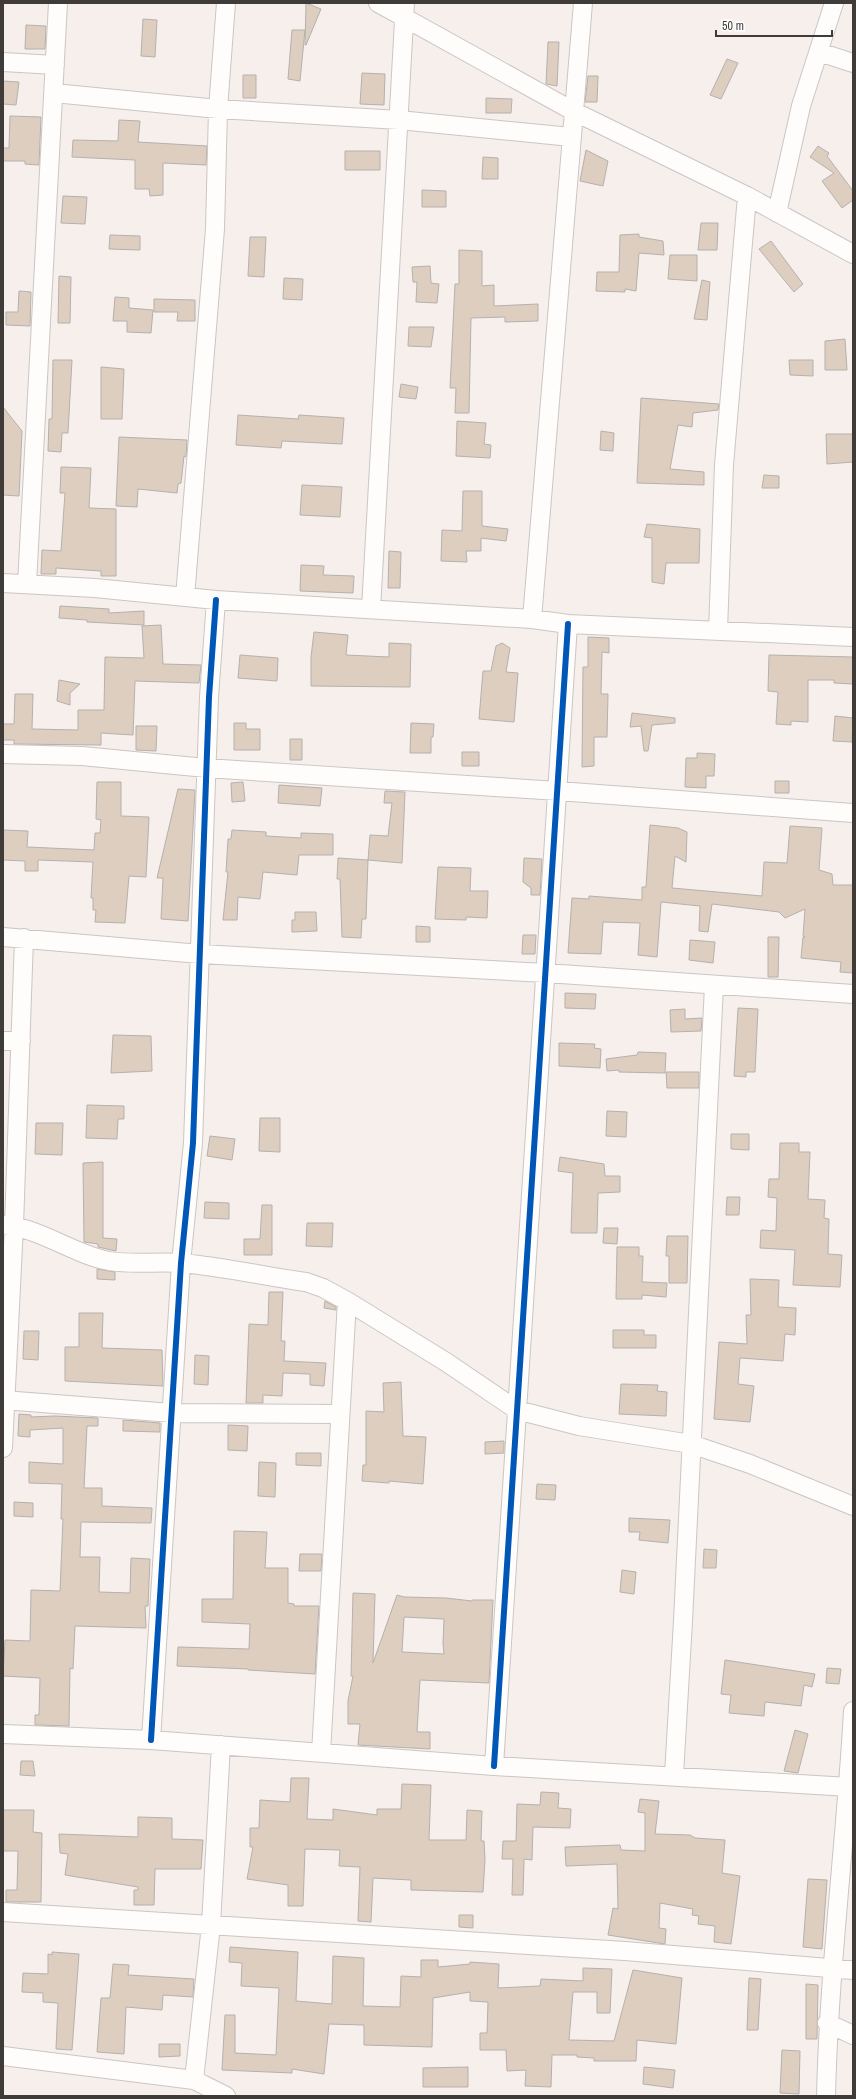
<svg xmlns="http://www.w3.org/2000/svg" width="856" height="2099" font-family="'Archivo Narrow',sans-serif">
<rect width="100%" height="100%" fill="#f6efec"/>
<!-- building -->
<path fill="#ddcec0" stroke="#b5b1ae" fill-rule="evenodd" d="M306,3l15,6 -15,36h-1z
M143,19l14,1 -2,37 -14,-1z
M26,25l20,1 -1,23h-20z
M292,30h13l-5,51 -12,-2z
M548,42h11l-2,44 -11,-2z
M727,59l11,4 -17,36 -11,-4z
M362,73l23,1 -1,31 -24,-1z
M243,75h13v23h-13z
M588,76h10l-1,26h-12z
M3,81l16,1 -3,23 -13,-1z
M486,98l26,1 -1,14h-25z
M10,116l31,1 -2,48 -14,-1v-3h-22v-13h6z
M119,120l21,1 -2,21 69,4 -1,19 -43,-2v32l-13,1 -1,-7h-14v-29l-63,-3 1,-17 45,1z
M818,146l11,7 -2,3 26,35v9l-11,8 -20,-27 12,-8 -24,-16z
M586,150l22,11 -5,25 -23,-5z
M345,151h35v19h-35z
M483,157l15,1v21h-16z
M422,190l24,1v16h-24z
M63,196l24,1 -2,27 -24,-1z
M701,223h17l-1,27h-19z
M639,234v3l24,4 1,14 -25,-2 -3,38 -11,-2v3l-29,-1 1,-19h22l1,-37z
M110,235l30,1v14l-31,-1z
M250,237h16l-2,40 -16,-1z
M771,241l32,43 -9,8 -35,-43z
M459,250l23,1v35l12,-1v21l44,-2v17l-33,1v-5l-34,1 -2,95h-14l1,-25h-6l5,-104h4z
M670,255h27v26l-29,-2z
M430,266l1,17 8,1 -2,19 -21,-1 1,-20h-4l-1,-15z
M59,276l12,1 -1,46h-12z
M284,278l19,1 -1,21 -19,-1z
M702,280l8,2 -3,38 -13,-1z
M19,291l12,1 -1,34 -24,-1v-13h12z
M115,297l14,1v10l24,2 -2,23 -24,-1v-11h-14z
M154,299l41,1v21h-18l1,-9h-24z
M409,327h25l-3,20 -23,-1z
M845,339l2,31h-22v-29z
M53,360h19l-4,73h-6l-1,19 -13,-1 1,-32h3z
M789,360h24v16l-23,-1z
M101,367l23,2 -2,50h-21z
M401,384l17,3 -2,12 -17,-2z
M641,398l78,6 -1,6 -25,3 -1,14 -14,-2 -8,44 34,3v13l-67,-2z
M3,407l19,24 -3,65 -16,-1z
M238,415l60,4 1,-4 45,3 -2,26 -60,-3 -1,7 -45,-3z
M457,421l29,2 -2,21 7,1 -1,13 -34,-2z
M601,431l13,2 -1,18 -13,-1z
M826,434h27v28l-26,2z
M119,437l68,3 -1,17 -2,-1 -3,27 -3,1 -1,9 -39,-4 -1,18 -21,-1z
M61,467l30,1 -2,40 27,1v67h-15v-5l-45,-3v6h-15l1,-24 19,1 4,-58h-5z
M764,475l15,1v12h-17z
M302,485l40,2 -2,30 -40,-2z
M463,491h19v35l26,3 -2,12 -25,-3v13h-15l1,11 -26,-1 1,-31 20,1z
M647,524l53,5 -1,34h-33l-2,21 -12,-2v-44l-8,-1z
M389,551l12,1 -1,36h-12z
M301,565l23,1 -1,9 31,1 -1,17 -53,-2z
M60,606l49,3v4l35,-2v14l-57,-3v-2l-28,-2z
M161,625l2,39 38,1 -2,18 -64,-2 -2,54 -32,-2v12l-87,-1v-4h-11v-16h11l1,-30h18l-1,35 46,1v-20h26l1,-53 39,1 -2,-32z
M314,632l34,3 -2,20 43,2v-14l22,1 -1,43 -99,-1v-29z
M588,637l21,1v15l-7,-1 -1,42h7l-1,43h-13v29l-12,1 1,-100h5z
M502,643l8,5 -4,24 12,1 -4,49 -35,-3 4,-48h8l5,-25z
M240,655l38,3 -1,23 -39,-3z
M769,655l84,2v27l-19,-1v-3h-26v42l-17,-1v4l-15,-1 2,-32 -10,-1z
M59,680l21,4 -10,9v12l-13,-4z
M632,713l43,5v5l-23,2 -4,26h-4l-3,-25 -11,1z
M835,716l18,2 -1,24 -19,-1z
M234,723h12v6h14v21h-26z
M411,723l23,1 -1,13h-2v16h-21z
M136,726h21l-1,25 -20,-1z
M290,739h12v21h-12z
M462,752h17v14h-17z
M697,753l18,1 -1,22h-8v12l-21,-1 1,-29h11z
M775,781h14v12h-14z
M97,782h24v34l28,1 -3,60 -17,-1 -4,47 -30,-1 1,-12h-3v-12h-2l2,-36 -55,-2v11h-13v-10l-22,-1v-30l25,1 -1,16 67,3 1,-17h5l1,-13 -5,-1z
M243,782l2,19 -13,1 -1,-19z
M279,785l43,3 -2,18 -42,-3z
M178,789l17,1 -7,131 -27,-2 2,-41h-6z
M385,791l20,1 -3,71 -34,-3 2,-25 18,1 4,-33h-8z
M650,825l28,3 9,4 -1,30 -11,-6 -3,32 90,8 2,-34 23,1 3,-37 32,2 -3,42 13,4 1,11h20v88l-13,-1 1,-10 -40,-4 2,-21h2l-2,-1 2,-27 -20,9 -6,-6 -67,-8 -4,28 -9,-1 1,-25 -39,-4 -4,55 -19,-2 2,-32 -37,-1 -2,32 -33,-1 4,-55 17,1v-3l53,4v-13h4z
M232,830l34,2v4l35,2v-5l32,1v21h-34l-2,20 -34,-3 -3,27 -22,-2 -1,23h-14l5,-48h-2l2,-33h3z
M338,858l30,2 -2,59h-4l-1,19 -19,-1 -2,-58h-3z
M524,858l18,1 -2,36h-9v-7l-8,-6z
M438,867l33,1 -1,23h18l-1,27 -21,-1v3l-31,-1z
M295,912h21l1,19 -25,1v-12h3z
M416,926l14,1v15h-14z
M523,935h13l-1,19h-13z
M768,937h11l-1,40h-10z
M690,940l25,2 -2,21 -24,-3z
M565,993l31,1 -1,15 -30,-1z
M738,1008l20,1 -3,63h-9v5l-12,-1z
M685,1009v10l17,-1 -1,13 -30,1 -1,-22z
M113,1035l38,1 1,35 -41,2z
M559,1043l36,1 -1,4 7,1 -1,19 -41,-2z
M638,1052l28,1 -1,20 -46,-1v-2l-12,1 -1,-12 31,-4z
M666,1072h33v16h-32z
M87,1105l37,1v13h-6l-1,20 -31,-1z
M607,1111l20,1 -1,25 -20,-1z
M260,1118h20v34l-21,-1z
M36,1123h27l-1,32 -27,-1z
M731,1134h18v16l-18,-1z
M210,1136l25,3 -3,21 -25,-4z
M780,1143h19v9h11l-2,47 17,1 -1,18 5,1 -1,35 14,1 -2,32 -47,-2 2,-35 -35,-2 1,-18 15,1 1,-33 -9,-1 1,-18h10z
M560,1157l44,7 1,12h15v16l-22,1 -1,40h-26l2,-60 -15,-2z
M103,1162v76l14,1 -1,12 -18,-4v-3l-14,-2 -1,-79z
M727,1197h13l-1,18h-13z
M205,1202l24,1v16l-25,-1z
M262,1205h10v50h-28v-16h16z
M307,1223h26l-1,24 -26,-1z
M604,1228h14l-1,16 -14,-1z
M667,1236h21l-1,47h-18v-27h-3z
M617,1247h22v9h4l-1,26 25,1 -1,14 -24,-2v4h-26z
M97,1269l18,3v8l-18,-1z
M750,1279l29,1 -1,27 18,1 -1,27 -10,-1 -2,27 -43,-3 -2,26 16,2 -4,36 -36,-3 5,-77 28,2 -1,-29h5z
M269,1292h14l-2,49h4l-1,20 42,2 -2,23 -14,-1v-11l-27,-1 -1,23 -19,-1v8h-17l3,-79 19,1z
M325,1301l11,6v3l-12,-2z
M79,1313h24l-1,35 60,2 1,36 -98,-5v-34h14z
M613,1330h31v5h12v13h-43z
M24,1331h15l-1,29 -15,-1z
M195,1355l14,1 -1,29 -14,-1z
M401,1382l2,54 23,1 -3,47 -34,-3v2l-27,-2 1,-16h3v-54l18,1 -1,-29z
M621,1384l37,1 -1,6 10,1 -1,24 -47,-2z
M19,1414l12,1v2l24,-1 43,2v8h-11l-3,62h18v18l50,2 -1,15 -70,-1 -1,35h20l-1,35 31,1 1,-35 19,1 -2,47h-3l1,22 -71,-2 -2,43 -3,-1 -1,58 -34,-1v-10h4l1,-37 -37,-2 2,-36 25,1 1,-51 29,1 3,-72h-2l1,-35 -33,-1v-21l34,2v-36l-33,2v7l-12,-1z
M123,1420l37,3v9l-37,-1z
M228,1425l20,1 -1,25 -19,-1z
M504,1441v12l-19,1v-12z
M296,1453h25v13l-25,-1z
M259,1462l17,1 -1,34 -17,-1z
M537,1484l19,1 -1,15 -19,-1z
M14,1502l19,1v14l-19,-1z
M629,1518l41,2 -2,23 -29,-3 1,-8h-11z
M234,1531l33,1 -2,36h23v35l6,1v2h25l-4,68 -67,-4v-1l-71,-3 1,-19 71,2 1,-25 -48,-2v-23h31z
M704,1549l13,1 -1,18h-13z
M300,1554h22l-1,17h-22z
M622,1570l14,2 -2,22 -14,-2z
M353,1593l22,1 -2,69 24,-68 7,2 42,1 26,3v-1h21l-4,83 -69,-3 -3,52h13v17l-72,-4 2,-21h-12v-23l5,-25h-2zM404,1617l40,2 -1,25 1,10 -42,-2z
M725,1660l90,14 -3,13 -8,-2 -3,21 -36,-4 -1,14 -35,-3 2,-18 -10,-1z
M827,1668l14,1 -2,15 -13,-1z
M795,1730l13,4 -10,39 -14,-2z
M21,1761h12l2,15 -15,-1z
M291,1778h18l-2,41 26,1v-11l44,6v-6h24l1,-25 29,1 -2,55h37l1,-30 15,1 -1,30h3l1,18 -2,33 -72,-2v-10l-38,-2 -2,44 -13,-1 2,-54 -21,-1 1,-16 -35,-1 -2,57h-15v-21l-41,-6 6,-32h-3v-19h9l1,-28 30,2z
M541,1792l18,1 -1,15 13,1 -1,19 -37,-1 -1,33 -8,-1 -1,36h-11l1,-36h-11l1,-18h13l1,-37 23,1z
M640,1799l19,2 -4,33 35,1 5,3 30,2 -3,33 18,3 -9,68 -17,-2 1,-16 -17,-2 1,-8 -7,-1 1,-6 -33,-6 -1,25 7,1 -1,15 -57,-9 5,-27 5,1 -1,-45 -51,2 -1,-19 55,-2 1,5 24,1v-38l-7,-1z
M3,1810h31l-1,22 9,1 -1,69h-35v-12h11l1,-39h-15z
M138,1817l34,1v21l31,1 -2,29h-46l-1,36h-20v-15h4v-3l-73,-12 3,-21 -8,-1 -1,-19 79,3z
M808,1879l19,1 -5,69 -19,-2z
M459,1915h14v13l-14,-1z
M230,1947l68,5 -2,49 36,3 1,-48 31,2 -1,48 37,1 1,-31 20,1v-17h17v7l32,-3v-2l29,2 -1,24 42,-2 1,-7 42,2v-13l29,1 -2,44h-13v-21h-24l-4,48 45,1 19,-71 49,8 -6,66 -39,-4 -1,21h-42v-3l-17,-1v-2h-25l-1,32 -26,-1 1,-16 -19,1 -1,-21h-26v-17h7l1,-31 -18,-1v-9l-37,6 -1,49 -68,-2v-20l-35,-1 -5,50 -32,-5v4l-70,-3 3,-55h10v38l41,2 3,-67 -38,-2 1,-23 -13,-1z
M52,1952l27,2 -7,96 -16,-1 2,-46 -15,-1v-9l-21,-1 1,-19 25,1v-20l4,1z
M113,1964l16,1 -1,10 66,4 -1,18 -30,-2 -1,15 -36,-3 -2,47 -27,-2 4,-54h9z
M749,1978l12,1 -3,51h-11z
M806,1984l12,1 -1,54h-11z
M159,2044h21v12l-21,1z
M782,2050l18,1 -1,43 -19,-1z
M468,2067v20h-45v-19z
M644,2067l31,3 -2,18 -30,-4z"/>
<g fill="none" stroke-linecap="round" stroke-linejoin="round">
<defs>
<path id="minor" d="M378,3l195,108 174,85 106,58
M819,52l34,11
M3,62l52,3
M54,93l164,16 181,11 172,17
M777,213l24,-107 33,-103
M3,583l92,5 121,12 316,19 36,5 285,13
M27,584l31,-581
M185,597l30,-368 3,-120 8,-106
M371,609l34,-606
M532,619l51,-616
M718,631l6,-166 23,-269
M3,754l79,2 124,12 352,23 295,22
M3,937l197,17 346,19 307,21
M3,1041h18
M3,1225c38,3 69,29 106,36 25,4 49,0 73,2 41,4 83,13 124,19l17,6 24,13 99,61 71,48 62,16 112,18 59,20 103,42
M3,1400l169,13 168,1
M3,1448l11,-222 10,-288
M3,1734l148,6 343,26 355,21
M151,1740l30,-477 12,-120 16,-446 7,-97
M321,1753l26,-452
M494,1766l74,-1142
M674,1775l9,-154 31,-635
M3,1912l622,39 228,19
M827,2023l26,12
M3,2056l191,24 32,16
M194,2080l17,-155 10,-180
M826,2096c3,-129 20,-257 27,-385"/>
</defs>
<!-- minor casing -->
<use href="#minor" stroke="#cbc6c3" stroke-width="20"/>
<!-- minor -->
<use href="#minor" stroke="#fefdfc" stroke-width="18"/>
<defs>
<path id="cycleway" d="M151,1740l30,-477 12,-120 16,-446 7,-97
M494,1766l74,-1142"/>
</defs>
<!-- cycleway casing -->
<use href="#cycleway" stroke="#fff" stroke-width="8"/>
<!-- cycleway -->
<use href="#cycleway" stroke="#0057b8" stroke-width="6"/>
</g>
<!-- border -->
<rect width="856" height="2099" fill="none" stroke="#3f3b39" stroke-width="8"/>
<!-- scale -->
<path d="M716 30v6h116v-6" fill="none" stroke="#3f3b39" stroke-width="2"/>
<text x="722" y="30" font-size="12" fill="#3f3b39" stroke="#ffffff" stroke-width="3" paint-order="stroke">50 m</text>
</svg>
